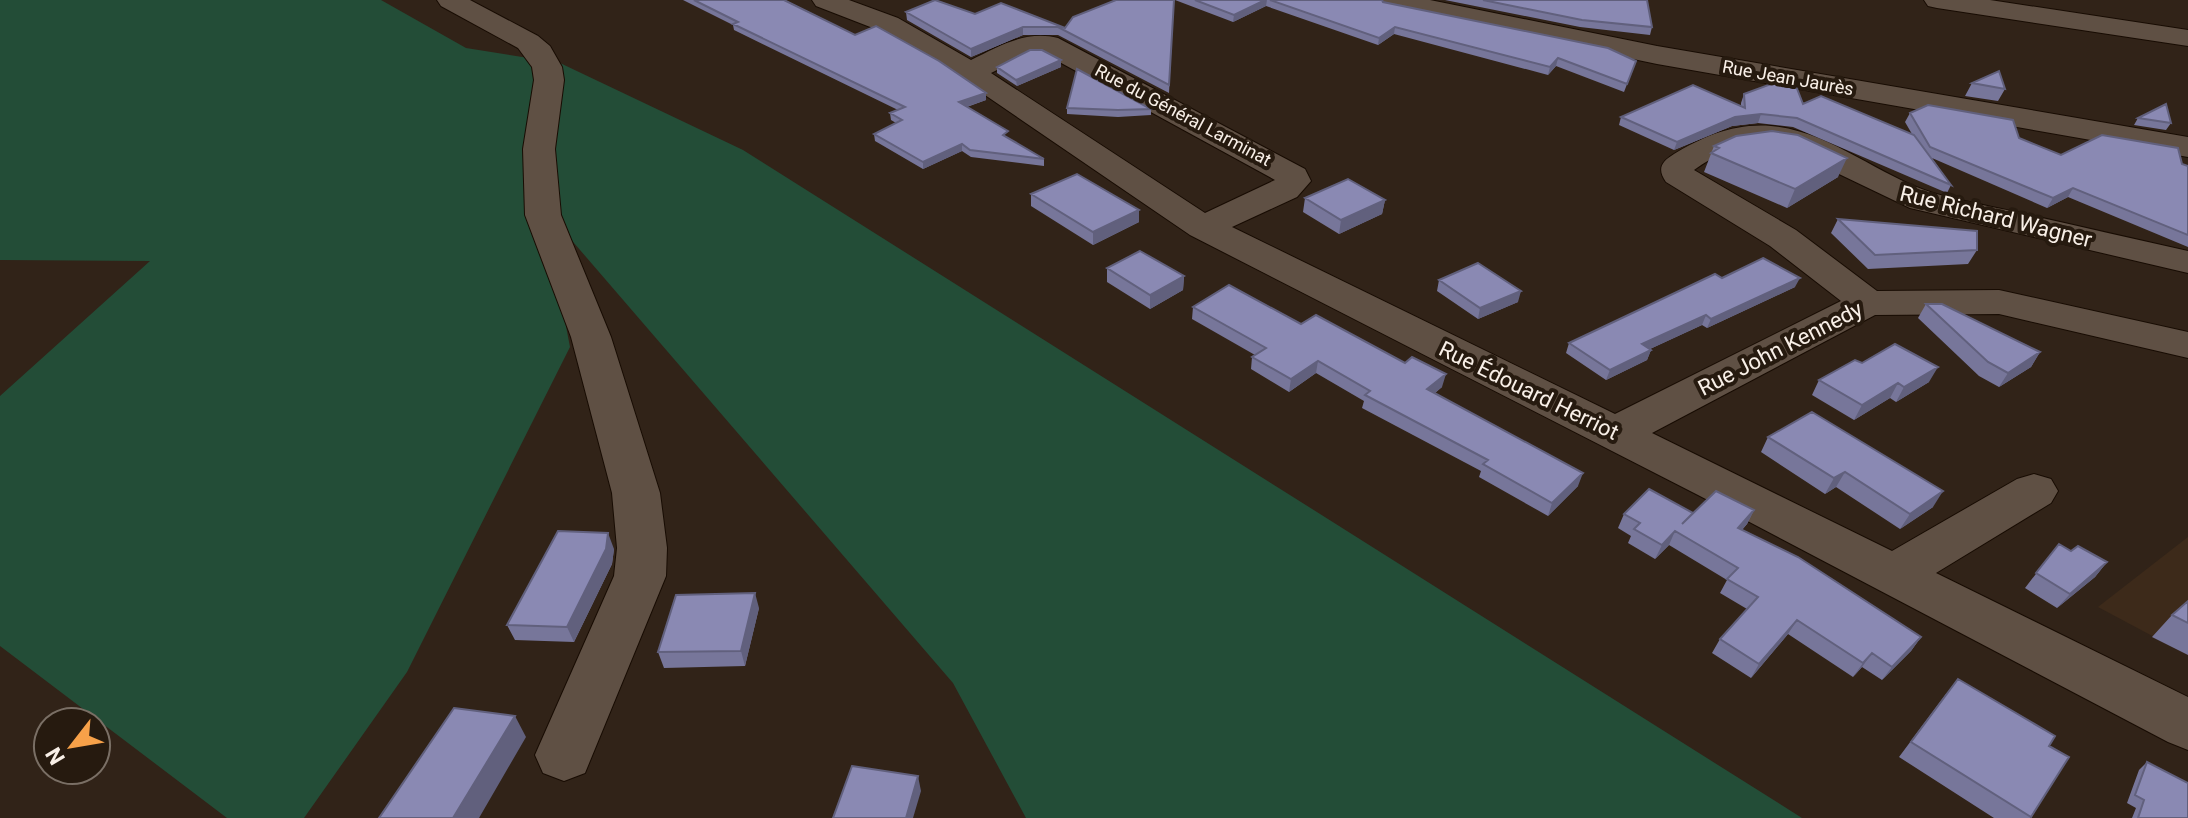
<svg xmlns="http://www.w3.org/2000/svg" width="2188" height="818" font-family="Roboto,sans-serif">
<rect width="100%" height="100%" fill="#312318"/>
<!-- built -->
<path fill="#3d2a1a" d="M2188,537v118l-90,-48z"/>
<!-- green -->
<path fill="#234d37" d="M0,0h381l85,48 94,15 183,87 1059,668h-776l-73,-135 -410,-476 27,140 -163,325 -103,146h-77l-227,-172v-250l150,-135 -150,-1z"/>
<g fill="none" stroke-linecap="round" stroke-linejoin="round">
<defs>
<path id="street" d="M437,0h33l68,36 12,10 12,21 2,13 -9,69 6,66 50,122 49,156 7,55 -1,28 -81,197 -21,8 -21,-8 -8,-18 79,-179 3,-28 -5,-55 -41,-156 -46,-122 -2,-66 11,-69 -2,-13 -14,-19 -77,-42z
M812,0h37l49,18 73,42c28,-14 55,-30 87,-22l247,131 6,12 -14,16 -65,30 383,187 226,-113 -71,-55 -104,-64c-9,-13 -5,-20 8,-28 30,-18 61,-31 97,-28 59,5 107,50 162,67 27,8 56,13 83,19 57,13 115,26 172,39v22l-278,-65 -119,-57c-37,-10 -67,-3 -97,19l102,60 81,61 122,-1 189,42v26l-189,-44 -124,1 -223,118 240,118 125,-72 17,-5 17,5 7,12 -7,12 -115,70 252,124v53l-20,-8 -468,-246 -510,-261 -249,-170 -63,-35 -62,-24zM1043,53l232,127 -70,33 -214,-140 38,-19z
M1378,0h52l227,46 531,91v20l-531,-93 -266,-56 -9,-2z
M1924,0h66l198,30v16l-251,-38 -9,-2z"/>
</defs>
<!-- street casing -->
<use href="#street" stroke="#180c03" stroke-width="2"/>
<!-- street -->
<use href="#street" fill="#5f5044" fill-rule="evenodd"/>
</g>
<!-- wall -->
<path fill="#77769a" d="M683,0h102l70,35 131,58v7l-19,7 41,31 36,21v7l-73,-9 -9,-6 -39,18 -48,-28 -1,-7 22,-11 -5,-3 -1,-7 8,-3 -164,-80 -1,-5z
M1174,0l-5,93 -111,-58h-35l-52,22 -64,-37 -1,-8 69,2 90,14z
M1175,0h207l1,2 253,59 -12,31 -68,-26 -8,9 -154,-41 -16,11 -112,-39 -33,16z
M1445,0h202l5,27 -2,8 -70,-8z
M1061,60v7l-44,19 -20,-13v-6z
M1972,83l33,6 -7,12 -33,-5z
M1744,94l59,10 109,30 -7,-12 5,-9 109,25 42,17 121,9 6,2v81l-120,-50 -21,11 -115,-50 19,27 -4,8 -154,-66 -35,-4 -26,3 -58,24 -55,-25 2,-8 120,-11v-3z
M1067,108l84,1v6l-33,2 -51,-3z
M2138,118l33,5 -5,7 -32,-5z
M1714,146l124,31 -51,31 -83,-36z
M1031,194l108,16v12l-46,23 -62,-39z
M1305,198l80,2 -3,14 -43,20 -36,-22z
M1838,219l139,31 -9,14 -100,5 -37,-36z
M1107,268l77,8 -1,14 -33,19 -43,-27z
M1722,278l73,9 -88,41 -5,-3 -52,24 1,1 -4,10 -41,20 -40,-27 3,-10z
M1439,280l79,22 -40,17 -41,-28z
M1926,304l114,48 -9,15 -32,20 -20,-11 -61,-58z
M1193,307l108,17 141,63 -7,6 143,93 -30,30 -69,-39 2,-6 -119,-63 2,-7 -48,-28 -27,19 -38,-23 1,-12 3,-2 -63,-36z
M1862,363l67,19 -33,20 -6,-4 -36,22 -42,-25 7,-15z
M1768,437l165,70 -33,22 -64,-42 -11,7 -64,-42z
M1754,510l-7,14 -5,6 179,107 -10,14 -29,29 -20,-13 -9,10 -65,-43 -37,44 -39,-25 8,-14 27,-30 -27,-16 7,-13 -58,-35 -14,14 -27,-16 3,-7 -13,-8 6,-14 69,-1z
M2059,544l12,7 36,11 -12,15 -38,31 -32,-20z
M614,549l-2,15 -38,78 -59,-2 -8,-15z
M2188,601v54l-36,-18 20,-22z
M759,608l-14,58 -81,2 -6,-16z
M1946,694l123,63 -39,61h-36l-95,-61z
M2147,762l41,56h-56l4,-10 -9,-5 12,-33z"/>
<!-- shaded-wall -->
<path fill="#61607d" d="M1265,0h2l-1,6 -33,16 1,-7z
M1023,27v8l-52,22v-8z
M1395,27l-1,7 -16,11 1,-7z
M1558,58l-2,8 -8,9 2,-8z
M1061,60v7l-44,19 -1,-6z
M986,93v7l-26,9 -1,-7z
M1761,114l-3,9 -26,3 -58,24 3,-8 58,-25z
M962,144v7l-39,18v-7z
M1847,158l-9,19 -51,31 8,-19z
M2073,188l-5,9 -21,11 6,-10z
M1385,200l-3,14 -43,20 2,-14z
M1139,210v12l-46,23v-13z
M1184,276l-1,14 -33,19v-14z
M1800,278l-5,9 -88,41 4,-9z
M1521,291l-3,11 -40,17 2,-11z
M1706,315l-4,10 -63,29 3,-10z
M1651,350l-4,10 -41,20 4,-10z
M2040,352l-9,15 -32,20 9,-14z
M1318,361l-2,12 -27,19 2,-13z
M1938,367l-9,15 -33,20 8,-15z
M1446,374l-4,13 -18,15 3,-13z
M1898,383l-8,15 -36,22 8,-15z
M1845,472l-9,15 -11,7 9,-16z
M1583,473l-5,13 -30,30 4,-13z
M1943,491l-10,16 -33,22 10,-15z
M1754,510l-7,14 -16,18 7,-14z
M1675,531l-6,14 -14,14 7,-14z
M608,533l6,16 -2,15 -38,78 -7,-15z
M2107,562l-12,15 -38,31 13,-14z
M755,593l4,15 -14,58 -4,-15z
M1797,620l-9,14 -37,44 8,-14z
M1921,637l-10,14 -29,29 10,-13z
M1872,653l-10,14 -9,10 10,-14z
M515,716l11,21 -47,81h-26z
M918,776l3,15 -8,27h-7z"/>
<!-- building -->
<path fill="#8a89b3" stroke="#61607d" stroke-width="2" d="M694,0h90l71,35 21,-9 63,35 47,32 -27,9 49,29 -5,4 41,24 -74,-9 -8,-6 -39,18 -49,-28 28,-14 -12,-7 15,-6 -172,-83 5,-2z
M935,0l40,14 26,-11 64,25 8,-11 43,-17h58l-5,85 -111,-58h-35l-52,22 -65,-37z
M1195,0h70l-31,15z
M1270,0h112l1,2 225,46 28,13 -9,23 -69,-26 -8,9 -155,-40 -16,11z
M1483,0h164l5,27 -70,-7z
M1030,50h12l19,10 -45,20 -19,-13z
M1077,69l74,40 -33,1 -51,-2z
M1999,71l6,18 -33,-6z
M1782,80l14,6 7,18 18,-8 93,39 37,50 -154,-67 -36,-4 -26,3 -58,25 -56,-25 72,-32 52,23 -1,-14z
M2166,104l5,19 -33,-5z
M1928,105l85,15 6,18 42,17 41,-20 76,13 4,16 6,2v69l-115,-47 -20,10 -123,-51 -20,-34z
M1772,131l26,4 49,23 -52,31 -84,-36 8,-5 -5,-2 22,-10z
M1077,174l62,36 -46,22 -62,-38z
M1348,179l37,21 -44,20 -36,-22z
M1838,219l139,12v19l-102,5z
M1140,251l44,25 -34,19 -43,-27z
M1763,258l37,20 -89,41 -5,-4 -64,29 9,6 -41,20 -41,-27 146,-69 7,4z
M1478,263l43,28 -41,17 -41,-28z
M1229,285l72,39 15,-9 89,48 7,-6 34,17 -19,15 156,84 -31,30 -69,-39 5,-4 -123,-65 5,-4 -52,-30 -27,18 -39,-22 14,-9 -73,-41z
M1926,304h16l98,48 -32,21 -20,-11z
M1895,344l43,23 -34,20 -6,-4 -36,22 -43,-25 36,-20 7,3z
M1812,412l131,79 -33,23 -65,-42 -11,6 -66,-41z
M1649,489l44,24 -11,11 34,-33 38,19 -16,18 60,29 123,80 -29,30 -20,-14 -9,10 -66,-43 -38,44 -39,-25 38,-42 -31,-18 11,-11 -63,-37 -13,14 -28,-16 6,-6 -16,-9z
M558,531l50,2 -2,16 -39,78 -60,-2z
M2059,544l12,7 7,-5 29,16 -37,32 -34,-21z
M755,593l-14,58 -83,1 18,-57z
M2188,601v22l-16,-8z
M1958,679l97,57 -6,10 20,11 -38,60 -120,-75z
M454,708l61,8 -62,102h-74z
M2147,762l41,21v35h-50l6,-18 -9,-5z
M852,766l66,10 -12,42h-73z"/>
<g text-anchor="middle" stroke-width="8" stroke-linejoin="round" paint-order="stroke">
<!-- far-street labels -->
<g font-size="18" fill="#f8efe7" stroke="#261a0f">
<text transform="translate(1788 78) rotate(10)" y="6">Rue Jean Jaurès</text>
<text transform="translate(1183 115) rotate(28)" y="6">Rue du Général Larminat</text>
</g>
<!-- street labels -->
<g font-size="22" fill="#f8efe7" stroke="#261a0f">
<text transform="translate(1996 216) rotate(14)" y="8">Rue Richard Wagner</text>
<text transform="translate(1780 348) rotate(-27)" y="8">Rue John Kennedy</text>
<text transform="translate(1529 390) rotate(26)" y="8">Rue Édouard Herriot</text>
</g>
</g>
<!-- north arrow -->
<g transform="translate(72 746) rotate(239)"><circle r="38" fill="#261a0f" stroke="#7a6f65" stroke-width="2"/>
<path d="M0-6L14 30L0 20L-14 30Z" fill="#f7a149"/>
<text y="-12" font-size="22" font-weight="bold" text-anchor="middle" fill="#f8efe7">N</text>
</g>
</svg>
